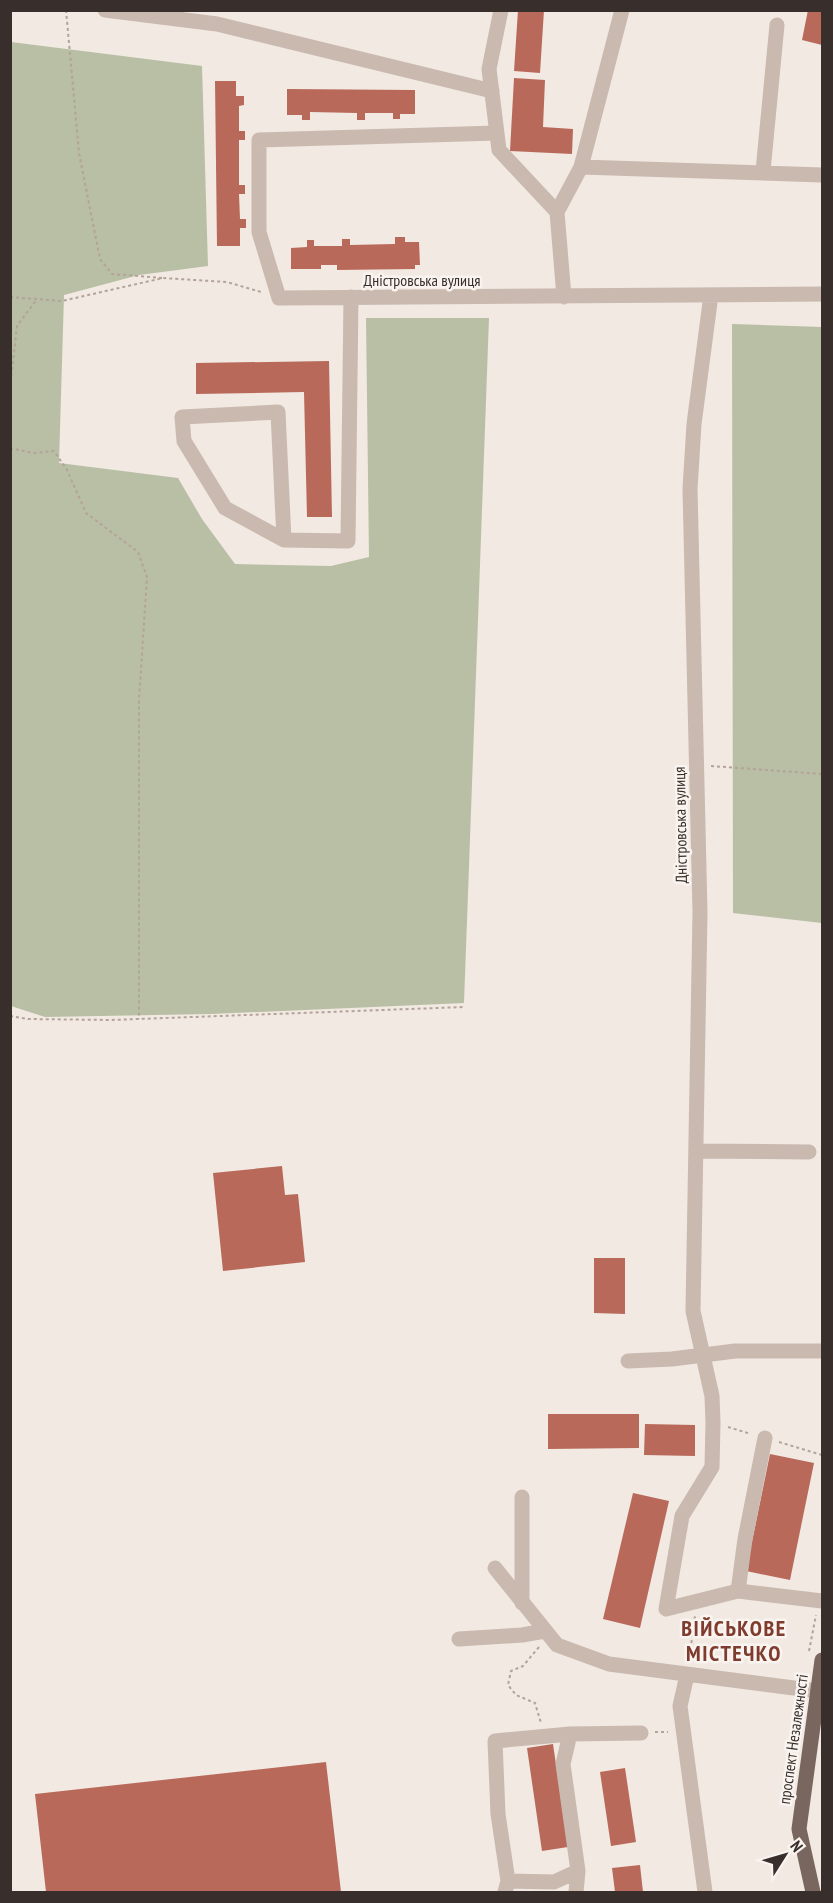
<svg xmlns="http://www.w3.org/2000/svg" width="833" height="1903" font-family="'PT Sans Narrow',sans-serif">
<rect width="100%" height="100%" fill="#f1e9e2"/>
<!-- green -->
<path fill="#b8bfa4" d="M11,42l191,24 6,200 -69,9 -75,20 -5,168 119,15 24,41 33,45 96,2 38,-9 -3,-239h123l-25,685 -253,11 -166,3 -34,-11z
M732,324l90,3v596l-89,-10z"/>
<!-- building -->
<path fill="#b96959" d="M518,10h26l-4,63 -26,-2z
M808,10h14v35l-20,-5z
M514,78l31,2 -2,47 30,2 -1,25 -62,-3z
M215,81h21v15h8v9l-5,1v25h6v9h-6v45h6v9h-6l1,25h6v9h-6v18h-23z
M287,89l128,1v24h-15v5h-7v-6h-28v7h-8v-7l-47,-1v8h-8v-5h-15z
M395,237h10v5h14l1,23h-5v4l-78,1v-5h-16v4h-30v-21l16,-1v-7h7v6h28v-7h8v6l45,-1z
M329,361l3,156h-25l-3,-125 -108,2v-31z
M282,1166l3,29 13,-1 7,68 -82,9 -10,-98z
M594,1258h31v56l-31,-1z
M548,1414h91v34l-91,1z
M645,1424l50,1v31l-51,-1z
M770,1454l44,9 -24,117 -44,-9z
M633,1493l36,8 -29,127 -37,-9z
M553,1744l15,103 -26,4 -15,-103z
M326,1762l15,130h-295l-11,-98z
M625,1768l11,74 -25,4 -11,-74z
M640,1865l3,27h-28l-3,-24z"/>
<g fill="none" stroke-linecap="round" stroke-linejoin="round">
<!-- path -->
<path stroke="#b4a399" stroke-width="2" stroke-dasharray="3 3" stroke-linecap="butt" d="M66,10l13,143 21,106 12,15 51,4
M10,297l52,4 101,-23 64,4 34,10
M10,388l7,-62 20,-27
M10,448l23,5 21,-2 13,19 19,43 52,39 9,25 -8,124v318
M711,766l111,8
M10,1016l18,3 83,1 353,-13
M728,1427l23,7
M779,1442l43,13
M539,1647l-16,19 -12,5 -3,14 8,10 19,8 6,20
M809,1651l7,-36
M689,1661l6,-45
M655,1732h13"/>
<!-- minor -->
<path stroke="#c9b9af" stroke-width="15" d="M105,10l112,14 275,67
M501,10l-12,59 10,81 58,62 7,85
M497,133l-238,7v92l20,66 543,-4
M581,167l241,8
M763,171l14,-146
M557,212l24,-45 41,-157
M711,295l-17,129 -4,65 10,423 -7,399 19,85 1,27 -1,44 -30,49 -16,93 72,-18 84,10
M284,540l-6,-128 -96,5 2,24 41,67 59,32 64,1 3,-244
M697,1151l112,1
M628,1361l44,-2 63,-8h87
M495,1568l62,77 52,19 208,27
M738,1591l7,-52 20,-101
M522,1603v-106
M459,1639l63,-4 23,-4
M687,1675l-7,31 25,186
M508,1881l46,1 24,-11
M505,1892l3,-11 -10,-67 -3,-73 75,-7
M576,1892l2,-21 -15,-107 7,-30 71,-1"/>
<!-- major -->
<path stroke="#78665f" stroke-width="15" d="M813,1892l-14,-63 23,-169"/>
</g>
<g text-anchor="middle" stroke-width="5" stroke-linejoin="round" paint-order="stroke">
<!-- street labels -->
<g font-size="16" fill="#382f2c" stroke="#f9f4ef">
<text x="422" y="286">Дністровська вулиця</text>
<text transform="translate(680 825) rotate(-91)" y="6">Дністровська вулиця</text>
<text transform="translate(793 1739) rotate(-82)" y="6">проспект Незалежності</text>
</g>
<!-- district labels -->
<g font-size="22" font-weight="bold" letter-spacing="1.5" fill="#7f3b2e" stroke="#f9f4ef">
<text x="734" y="1636">ВІЙСЬКОВЕ<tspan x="734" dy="25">МІСТЕЧКО</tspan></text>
</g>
</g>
<!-- border -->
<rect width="833" height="1903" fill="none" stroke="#382f2c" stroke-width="24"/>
<!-- north arrow -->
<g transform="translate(785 1855) rotate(53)" stroke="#f9f4ef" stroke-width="4.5" paint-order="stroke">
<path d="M0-4.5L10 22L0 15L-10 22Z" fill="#382f2c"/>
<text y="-9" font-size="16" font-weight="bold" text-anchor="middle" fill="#382f2c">N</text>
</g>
</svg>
